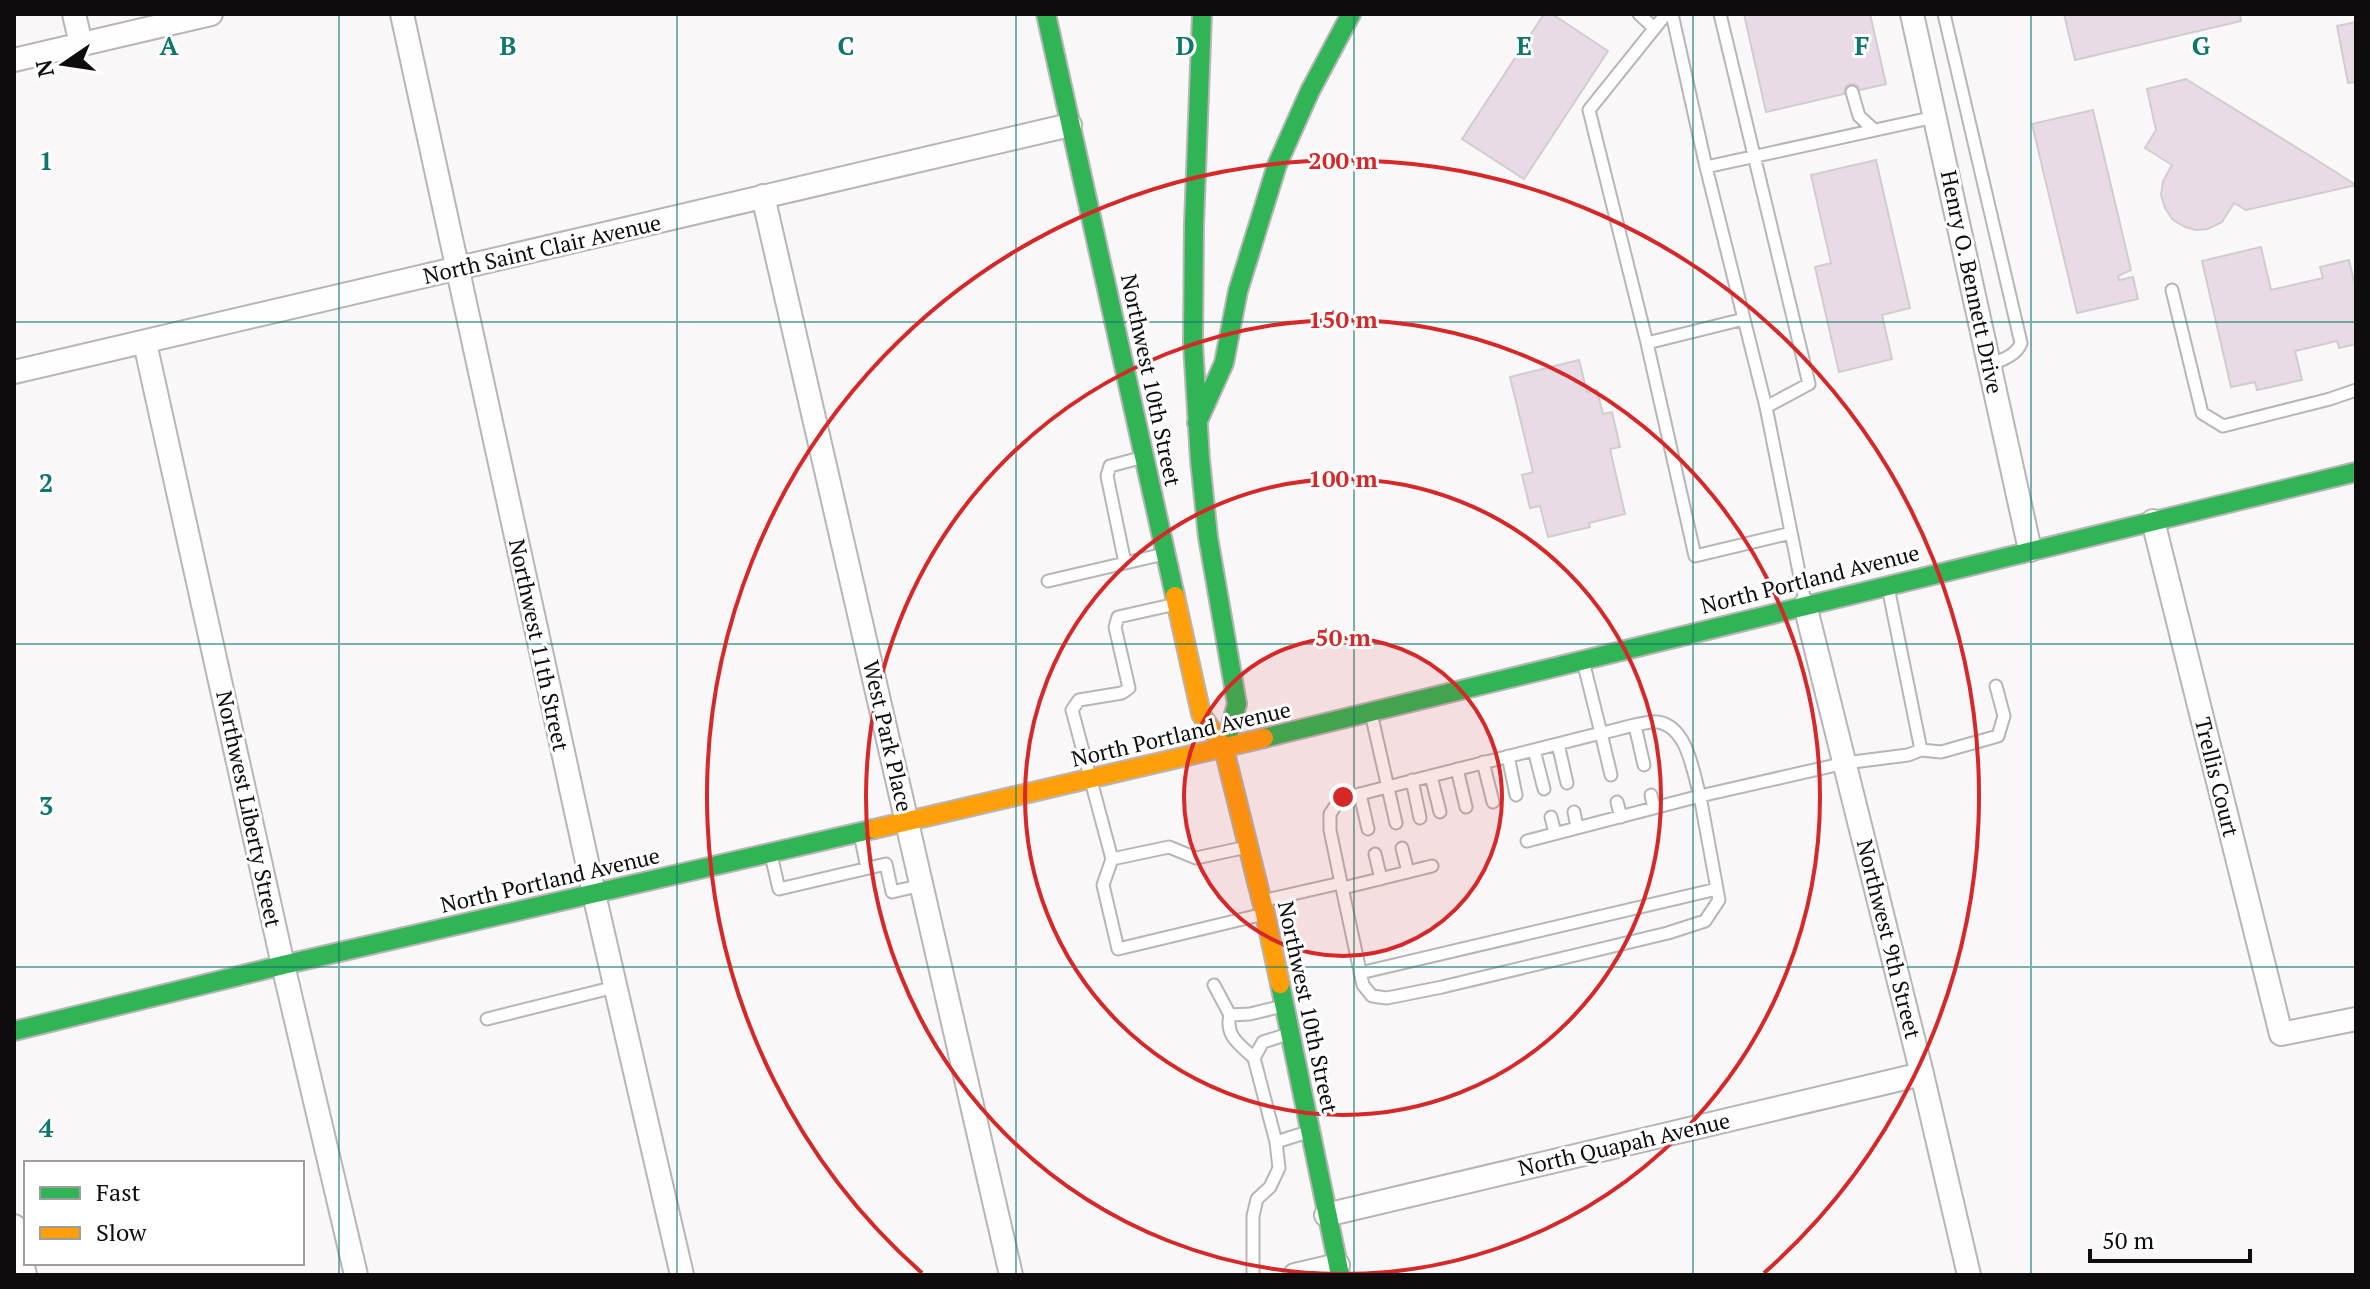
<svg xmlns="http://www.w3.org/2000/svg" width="2370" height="1289" font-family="'PT Serif',serif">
<rect width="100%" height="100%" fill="#faf7f9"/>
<!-- building -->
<path fill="#e9dbe5" stroke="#d0cdcf" stroke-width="2" d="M1544,14h8l56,37 -84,128 -62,-40z
M1744,14h126l16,70 -26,6 -3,-5 -7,-1 -5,3 -1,7 -78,18z
M2064,14h176l1,7 -166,39z
M2356,22v60l-8,1 -11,-57z
M2186,79l129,80 41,26 -110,25 -12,-7 -12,19 -14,7 -12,1 -11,-3 -12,-7 -8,-12 -4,-13 2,-14 9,-16 -27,-17 11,-18 -9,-41z
M2093,110l38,160 -13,6 1,4 14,-3 5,22 -61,14 -45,-189z
M1876,160l34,148 -28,7 10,44 -53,13 -24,-105 16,-4 -20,-88z
M2261,247l10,43 52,-12 -3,-11 29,-7 7,30v54l-17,4 -2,-7 -42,10 7,29 -45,10 -2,-8 -24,5 -29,-126z
M1579,360l8,32 10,-2 6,24 9,-2 8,35 -10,2 15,65 -36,9 1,4 -42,10 -8,-31 -10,2 -8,-33 11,-3 -23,-95z"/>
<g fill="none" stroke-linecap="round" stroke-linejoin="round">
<defs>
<path id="lane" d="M1639,14l15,14
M1672,14l34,153 60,240 39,195
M1720,14l89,370 -43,23
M1944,14l77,329c-5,13 -20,17 -31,22
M1852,92l7,24 15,14
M1706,167l229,-50
M2172,290l30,123 21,13 107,-27 26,-9
M1744,319l-97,24 48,213 96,-23
M1647,343l-58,-233 77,-96
M1125,563l-18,-87 3,-10 30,-8
M1048,581l116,-27
M1583,661l18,72c13,-2 47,-13 57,-11 30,5 35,51 42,74l145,-33 63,-8 13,-5 -33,-163
M1371,713l25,110
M1635,726l9,39
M1558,744l9,39
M1534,750l10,39
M1921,750l20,2 57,-16 6,-20 -8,-30
M1508,756l8,39
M1483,762l10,40
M1457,769l9,38
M1431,776l9,36
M1412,780l8,38
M1360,794l8,35
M1651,795l3,13
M1617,802l4,15
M1574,812l3,15
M1551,817l4,16
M860,834l7,34
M1247,847l-51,11 -27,-11 -57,12 -9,26 15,64 146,-35
M1402,848l6,24
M1375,854l6,25
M771,855l8,34 107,-25 6,28 30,-7
M1112,859l-40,-149 7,-10 43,-7 7,-5 -14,-61 3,-10 58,-13
M1341,883l-11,-53v-16l10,-15 261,-66 10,42
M1343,888l89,-22
M1266,900l75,-17 22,102 9,11 15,2 55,-11 226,-54 37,-12 14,-21 -19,-104 -173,45
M1360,973l357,-84
M1214,985l16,30 20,-1 33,-8
M1230,1015c-5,21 9,29 24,43
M487,1019l128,-32
M1276,1142l-22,-84 9,-16 25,-8
M1253,1275v-59l4,-17 13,-12 9,-19 -3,-26 32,-10"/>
<path id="street" d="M74,14l7,30
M402,14l192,880 88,381
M1912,14l118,536
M14,60l197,-46
M763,196l248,1079
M145,343l138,622 73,310
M14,372l1056,-247
M2153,521l128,513 75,-15
M1805,605l117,469 47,201
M1326,1215l596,-141
M14,1226l11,49
M1295,1275l43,-10"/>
<path id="fast" d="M1046,14l129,582
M1202,14l-8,210 -1,120 7,116 8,77 29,167 -13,45
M1197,423l27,-60 14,-72 39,-126 33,-74 41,-77
M1264,738l1092,-266
M1280,984l60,291
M14,1031l269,-66 591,-136"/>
<path id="slow" d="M1175,596l26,118 23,35 41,165 15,70
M874,829l390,-91"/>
</defs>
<!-- lane casing -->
<use href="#lane" stroke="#b7b5b6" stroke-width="15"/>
<!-- street casing -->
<use href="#street" stroke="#b7b5b6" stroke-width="26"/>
<!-- fast casing -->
<use href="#fast" stroke="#b7b5b6" stroke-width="22"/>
<!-- slow casing -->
<use href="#slow" stroke="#b7b5b6" stroke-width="22"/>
<!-- lane -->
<use href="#lane" stroke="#fefefe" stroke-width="11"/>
<!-- street -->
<use href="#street" stroke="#fefefe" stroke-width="22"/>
<!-- fast -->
<use href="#fast" stroke="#30b455" stroke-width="18"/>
<!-- slow -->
<use href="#slow" stroke="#ff9f0a" stroke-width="18"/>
</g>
<!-- grid -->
<path fill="none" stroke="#0f766e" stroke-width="2" stroke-opacity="0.55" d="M339,14v1261M677,14v1261M1016,14v1261M1354,14v1261M1693,14v1261M2031,14v1261M14,322h2342M14,644h2342M14,967h2342"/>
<!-- distance rings -->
<circle cx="1343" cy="797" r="159" fill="#d62828" fill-opacity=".12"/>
<g fill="none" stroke="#d62828" stroke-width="4">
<circle cx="1343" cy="797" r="159"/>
<circle cx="1343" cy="797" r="318"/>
<circle cx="1343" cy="797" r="477"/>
<path d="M922 1273A636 636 0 1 1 1764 1273"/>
</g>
<g text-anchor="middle" stroke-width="6" stroke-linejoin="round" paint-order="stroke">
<!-- street labels -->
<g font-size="22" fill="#0e0c0d" stroke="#fff">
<text transform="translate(542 249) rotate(-13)" y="8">North Saint Clair Avenue</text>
<text transform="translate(1972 282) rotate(78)" y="8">Henry O. Bennett Drive</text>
<text transform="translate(1151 380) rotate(78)" y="8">Northwest 10th Street</text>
<text transform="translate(1810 579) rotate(-14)" y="8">North Portland Avenue</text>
<text transform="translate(539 645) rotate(78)" y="8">Northwest 11th Street</text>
<text transform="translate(1181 734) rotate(-13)" y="8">North Portland Avenue</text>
<text transform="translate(888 736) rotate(77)" y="8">West Park Place</text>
<text transform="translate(2217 777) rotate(76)" y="8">Trellis Court</text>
<text transform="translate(249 809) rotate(78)" y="8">Northwest Liberty Street</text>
<text transform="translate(550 880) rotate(-13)" y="8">North Portland Avenue</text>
<text transform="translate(1889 939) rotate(76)" y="8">Northwest 9th Street</text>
<text transform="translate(1308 1007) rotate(78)" y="8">Northwest 10th Street</text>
<text transform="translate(1624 1144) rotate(-13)" y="8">North Quapah Avenue</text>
</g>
</g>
<g font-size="26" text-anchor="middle" font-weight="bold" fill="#0f766e" stroke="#fff" stroke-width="6" stroke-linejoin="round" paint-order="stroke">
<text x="169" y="55">A</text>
<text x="508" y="55">B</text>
<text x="846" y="55">C</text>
<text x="1185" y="55">D</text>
<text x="1524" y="55">E</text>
<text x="1862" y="55">F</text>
<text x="2201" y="55">G</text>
<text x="46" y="170">1</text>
<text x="46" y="492">2</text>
<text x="46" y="815">3</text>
<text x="46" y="1137">4</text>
</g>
<circle cx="1343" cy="797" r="12" fill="#d62828" stroke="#fff" stroke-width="4"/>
<g font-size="24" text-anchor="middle" font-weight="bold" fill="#d62828" stroke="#fff" stroke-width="6" stroke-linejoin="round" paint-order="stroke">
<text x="1343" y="169">200 m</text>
<text x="1343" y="328">150 m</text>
<text x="1343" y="487">100 m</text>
<text x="1343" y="646">50 m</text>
</g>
<!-- border -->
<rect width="2370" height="1289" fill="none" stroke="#0e0c0d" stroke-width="32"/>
<!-- legend -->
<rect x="24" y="1161" width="280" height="104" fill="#ffffff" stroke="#9f9e9e" stroke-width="2"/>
<rect x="40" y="1187" width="40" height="12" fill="#30b455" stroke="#9f9e9e" stroke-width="2"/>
<text x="96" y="1201" font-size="24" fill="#0e0c0d">Fast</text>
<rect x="40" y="1227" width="40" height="12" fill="#ff9f0a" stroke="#9f9e9e" stroke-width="2"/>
<text x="96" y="1241" font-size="24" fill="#0e0c0d">Slow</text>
<!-- north arrow -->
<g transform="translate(64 64) rotate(257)" stroke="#ffffff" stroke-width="6" paint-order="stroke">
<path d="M0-6L14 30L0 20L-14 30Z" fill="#0e0c0d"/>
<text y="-12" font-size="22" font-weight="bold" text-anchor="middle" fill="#0e0c0d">N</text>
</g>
<!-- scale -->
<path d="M2090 1249v12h160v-12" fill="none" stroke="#0e0c0d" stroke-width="4"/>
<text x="2102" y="1249" font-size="24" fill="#0e0c0d" stroke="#ffffff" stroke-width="6" paint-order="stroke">50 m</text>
</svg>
